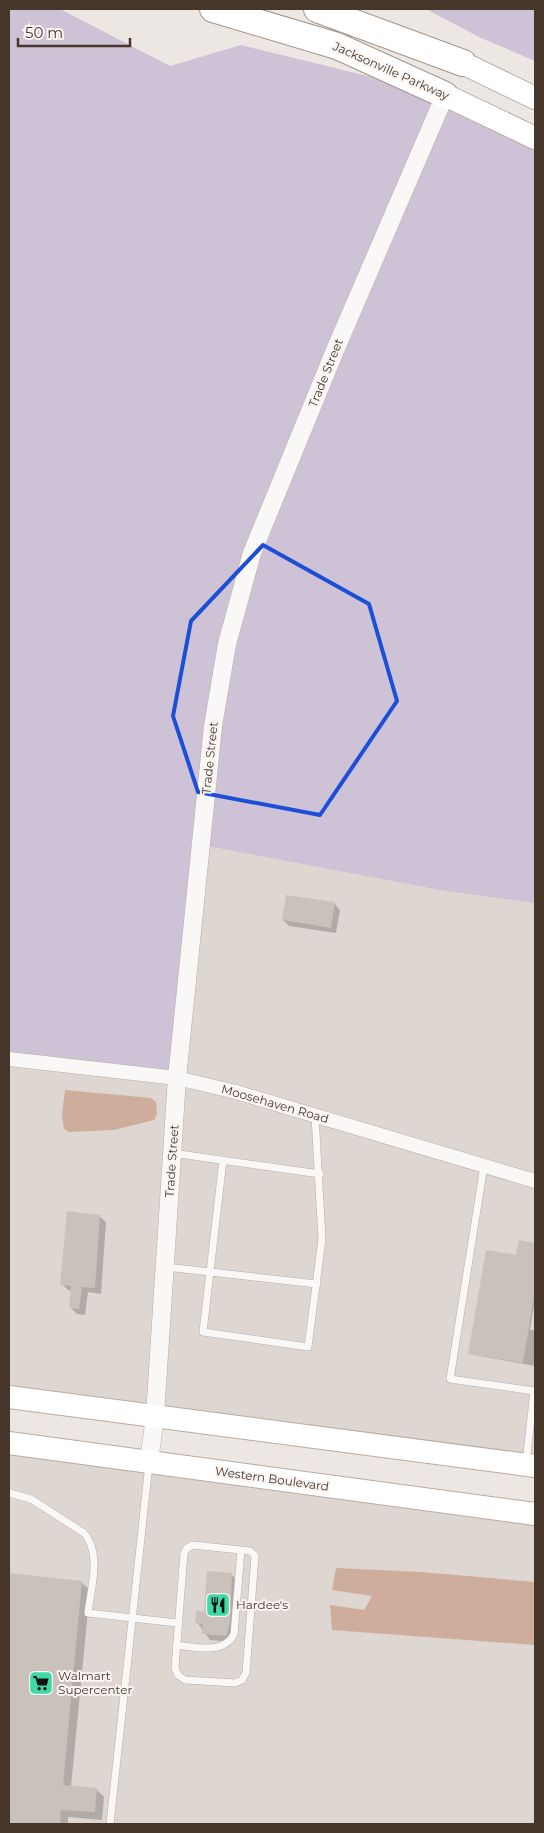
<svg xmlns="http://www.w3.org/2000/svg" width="544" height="1833" font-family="Montserrat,sans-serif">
<rect width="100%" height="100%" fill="#ece7e3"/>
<!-- built -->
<path fill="#ded6d1" d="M201,845l244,46 90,12v563l-526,-69v-338z
M9,1443l526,71v310h-526z"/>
<!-- green -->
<path fill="#cec3d6" d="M9,9h51l110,57 71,-21 204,50 90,43v765l-90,-12 -244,-46 -24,233 -168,-19z
M426,9h109v52l-54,-23z"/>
<!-- water -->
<path fill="#cead9c" d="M65,1090l86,8 5,4 1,12 -3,6 -40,10 -45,2 -5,-3 -2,-14z
M336,1568l85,4 114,10v63l-203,-15 -2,-25 34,5 8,-14 -40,-6z"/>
<!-- shadow -->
<path fill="#0003" d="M334,903l6,7 -4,23 -47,-7 -6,-6z
M99,1216l7,6 -5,72 -13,-2 -3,23 -8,-1 -6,-6 1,-17 -4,-1 -6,-6z
M520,1241l15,3v55l-5,31h5v36l-66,-12 48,-97z
M9,1574l72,8 9,8 -19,197 25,2 8,8 -2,23 -34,-3v7h-59z
M232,1575l6,6 -6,61 -22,-2 -13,-18z"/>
<!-- building -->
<path fill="#cac1ba" d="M286,895l49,7 -4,26 -49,-8z
M67,1211l33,4 -5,73 -13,-1 -3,22 -10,-1 2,-22 -11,-1z
M519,1240l16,3v47l-12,73 -55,-9 18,-104 30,5z
M207,1571l25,2 -2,50 -4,13 -24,-2 1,-10 -8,-1 1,-12 8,1z
M9,1573l73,8 -19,204 34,3 -2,24 -34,-2 -1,14h-51z"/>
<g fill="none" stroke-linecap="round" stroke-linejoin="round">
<defs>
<path id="service" d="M172,1153l148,21
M223,1160l-20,172 105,15 14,-108 -7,-123
M484,1166l-34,213 85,12
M166,1267l151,17
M526,1463l8,-72
M9,1493l22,6 53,34c18,21 7,54 4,80l89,10
M193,1545l57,6 5,5 -9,117 -4,7 -7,3 -50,-3 -7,-5 -3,-7 9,-115 3,-5z
M176,1645c19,2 48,10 58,-11l7,-84
M110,1824l39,-360"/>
<path id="minor" d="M9,1059l168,19 59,14 299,89"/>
<path id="tertiary" d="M149,1462l6,-46 22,-338 36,-352 14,-82 25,-91 84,-205 109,-253"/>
<path id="primary" d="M446,55l89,43
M445,95l90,43
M9,1397l526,69
M9,1443l526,71"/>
<path id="motorway" d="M213,9l124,37 108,49
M317,9l146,54"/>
</defs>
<!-- service casing -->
<use href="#service" stroke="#b7aea7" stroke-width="8"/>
<!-- minor casing -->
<use href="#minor" stroke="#b7aea7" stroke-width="15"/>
<!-- tertiary casing -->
<use href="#tertiary" stroke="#b7aea7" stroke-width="19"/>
<!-- primary casing -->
<use href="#primary" stroke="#b9aba1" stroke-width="24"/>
<!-- motorway casing -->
<use href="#motorway" stroke="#a49589" stroke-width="28"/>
<!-- service -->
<use href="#service" stroke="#faf8f6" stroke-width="7"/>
<!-- minor -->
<use href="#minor" stroke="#faf8f6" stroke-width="14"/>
<!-- tertiary -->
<use href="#tertiary" stroke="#faf8f6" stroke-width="18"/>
<!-- primary -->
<use href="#primary" stroke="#fff" stroke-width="22"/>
<!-- motorway -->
<use href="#motorway" stroke="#fff" stroke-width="26"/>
</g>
<!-- marked area -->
<path fill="none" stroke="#1d4ed8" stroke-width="4" stroke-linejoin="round" d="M263,545l106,59 28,97 -77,114 -122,-23 -25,-76 18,-95z"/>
<!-- icons -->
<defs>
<symbol id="restaurant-square" viewBox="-11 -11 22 22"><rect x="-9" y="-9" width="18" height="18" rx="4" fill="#41d8a8" stroke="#f9f5f3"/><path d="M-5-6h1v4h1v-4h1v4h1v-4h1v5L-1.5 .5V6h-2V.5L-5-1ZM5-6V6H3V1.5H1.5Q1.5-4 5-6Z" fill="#111"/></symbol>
<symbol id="supermarket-square" viewBox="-11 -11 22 22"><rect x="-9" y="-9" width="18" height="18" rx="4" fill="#41d8a8" stroke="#f9f5f3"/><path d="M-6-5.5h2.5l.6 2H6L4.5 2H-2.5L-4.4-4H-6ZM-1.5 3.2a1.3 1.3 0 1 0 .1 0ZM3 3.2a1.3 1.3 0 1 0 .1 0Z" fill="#111"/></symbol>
</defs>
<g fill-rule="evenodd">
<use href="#restaurant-square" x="204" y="1591" width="28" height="28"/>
<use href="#supermarket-square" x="27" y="1669" width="28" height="28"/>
</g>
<g text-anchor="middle" stroke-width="4" stroke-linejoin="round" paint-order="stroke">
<!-- street labels -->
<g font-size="12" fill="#463629" stroke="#f9f5f3">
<text transform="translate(391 71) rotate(24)" y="4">Jacksonville Parkway</text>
<text transform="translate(326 373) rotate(-68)" y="4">Trade Street</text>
<text transform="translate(210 758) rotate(-84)" y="4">Trade Street</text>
<text transform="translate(275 1104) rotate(16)" y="4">Moosehaven Road</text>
<text transform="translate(172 1161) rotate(-86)" y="4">Trade Street</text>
<text transform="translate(272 1479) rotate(8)" y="4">Western Boulevard</text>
</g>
<!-- poi labels -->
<g font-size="12" fill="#463629" stroke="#f9f5f3" text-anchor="start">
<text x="236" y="1609">Hardee's</text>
<text x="58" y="1680">Walmart<tspan x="58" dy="14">Supercenter</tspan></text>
</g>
</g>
<!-- border -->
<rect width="544" height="1833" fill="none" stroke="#463629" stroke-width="20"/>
<!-- scale -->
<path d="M18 38v8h112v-8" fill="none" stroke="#463629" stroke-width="2.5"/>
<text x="25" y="38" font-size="15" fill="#463629" stroke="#f9f5f3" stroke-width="4" paint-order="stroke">50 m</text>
</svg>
